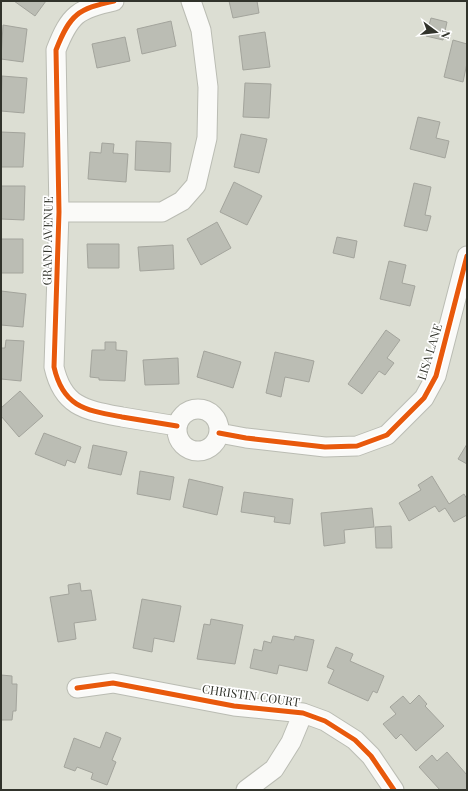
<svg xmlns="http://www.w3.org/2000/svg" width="468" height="791" font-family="'Playfair Display',serif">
<rect width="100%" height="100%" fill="#dcded3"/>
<!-- building -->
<path fill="#bbbdb4" stroke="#a3a49c" d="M14,1h32l-11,15z
M229,1h28l2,12 -26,5z
M431,18l16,4 -4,18 -17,-4z
M171,21l5,25 -34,8 -5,-25z
M3,25l24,4 -4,33 -22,-3z
M265,32l5,35 -27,3 -4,-34z
M125,37l5,24 -33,7 -5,-24z
M453,40l14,4v19l-4,19 -19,-5z
M2,76l25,2 -3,35 -23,-2z
M245,83l26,1 -2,34 -26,-1z
M418,117l22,5 -4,16 13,3 -4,17 -35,-9z
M1,132l24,1 -2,34h-22z
M241,134l26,5 -8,34 -25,-6z
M136,141l35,2 -1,29 -35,-2z
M102,143l12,1 -1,9 15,1 -2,28 -38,-3 2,-27 11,1z
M234,182l28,14 -15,29 -27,-13z
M414,183l17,4 -6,28 6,1 -4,15 -23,-5z
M1,186h24l-1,34 -23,-1z
M217,222l14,26 -30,17 -14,-26z
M337,237l20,4 -3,17 -21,-5z
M1,239h22v34h-22z
M87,244h32v24h-31z
M173,245l1,24 -34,2 -2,-24z
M389,261l17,4 -4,18 13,3 -5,20 -30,-7z
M1,291l25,3 -3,33 -22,-2z
M386,330l14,10 -13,18 7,5 -9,12 -6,-4 -17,23 -14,-10z
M6,340l18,1 -3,40 -20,-2v-31h4z
M105,342h11v8l11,1 -2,30 -26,-1v-2l-9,-1 2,-27h13z
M204,351l37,11 -8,26 -36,-11z
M275,352l39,9 -5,21 -24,-5 -4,20 -15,-4z
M178,358l1,26 -34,1 -2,-25z
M20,391l23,25 -24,21 -18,-21v-8z
M44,433l37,14 -6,16 -8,-3 -2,6 -30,-12z
M467,444v20l-9,-5z
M93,445l34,7 -6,23 -33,-7z
M140,471l34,6 -4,23 -33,-6z
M432,476l17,28 15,-10 3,5v16l-13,7 -9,-14 -6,4 -4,-6 -26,15 -10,-18 22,-13 -3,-5z
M189,479l34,8 -6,28 -34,-8z
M244,492l49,7 -3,25 -16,-2 1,-5 -34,-5z
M372,508l2,19 -30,3 1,13 -21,3 -3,-33z
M391,526l1,22h-16l-1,-21z
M80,583l1,8 10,-1 5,30 -22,3 2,16 -18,3 -8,-45 19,-3 -1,-9z
M142,599l39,7 -7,36 -20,-4 -2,14 -19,-4z
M211,619l32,6 -8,39 -38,-5 7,-35 6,1z
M273,636l21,4 1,-4 19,4 -7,31 -28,-6 -2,9 -27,-6 4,-19 8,2 2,-10 7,2z
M336,647l17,7 -3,7 34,15 -7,17 -4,-2 -5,10 -40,-18 6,-13 -7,-3z
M1,675l11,1v8h5l-1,27h-3l-1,9h-11z
M419,695l8,9 -2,2 19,20 -28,25 -15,-17 -5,5 -13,-15 13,-10 -6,-7 13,-11 7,8z
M106,732l15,6 -9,22 4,2 -9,23 -16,-6 2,-6 -16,-6 -2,4 -11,-4 10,-29 26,10z
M447,752l20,23v15h-27l-21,-23 13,-12 5,6z"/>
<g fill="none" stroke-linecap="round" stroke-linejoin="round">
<defs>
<path id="minor" d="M114,1c-36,8 -44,13 -58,49l3,162 -5,155c9,40 31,43 68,50 18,3 36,6 55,9
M59,212h103l20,-11 14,-16 11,-47 1,-51 -7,-57 -10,-29
M177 430a21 21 0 1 1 42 0a21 21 0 1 1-42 0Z
M219,433l27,5 79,9 32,-1 30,-11 37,-37 12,-22 31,-120
M77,688l36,-5 121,23 69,7 22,8 30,19 16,16 23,34
M246,790l28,-21 17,-27 12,-29"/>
</defs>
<!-- minor casing -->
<use href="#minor" stroke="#babcb3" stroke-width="21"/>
<!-- minor -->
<use href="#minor" stroke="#fafaf8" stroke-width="19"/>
<defs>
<path id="cycleway" d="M114,1c-36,8 -44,13 -58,49l3,162 -5,155c9,40 31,43 68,50 18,3 36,6 55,9
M219,433l27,5 79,9 32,-1 30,-11 37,-37 12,-22 31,-120
M77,688l36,-5 121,23 69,7 22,8 30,19 16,16 23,34"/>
</defs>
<!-- cycleway casing -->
<use href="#cycleway" stroke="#fff" stroke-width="8"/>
<!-- cycleway -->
<use href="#cycleway" stroke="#e8590c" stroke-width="5"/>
</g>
<g text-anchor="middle" stroke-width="3.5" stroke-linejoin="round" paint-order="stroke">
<!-- street labels -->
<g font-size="12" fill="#31332b" stroke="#fff">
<text transform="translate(48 241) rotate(-89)" y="4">GRAND AVENUE</text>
<text transform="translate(430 352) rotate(-73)" y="4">LISA LANE</text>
<text transform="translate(251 696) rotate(8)" y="4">CHRISTIN COURT</text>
</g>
</g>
<!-- border -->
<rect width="468" height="791" fill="none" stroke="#31332b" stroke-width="4"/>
<!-- north arrow -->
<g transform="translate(436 32) rotate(105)" stroke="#ffffff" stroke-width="3" paint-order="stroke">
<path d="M0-3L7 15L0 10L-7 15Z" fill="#31332b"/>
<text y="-6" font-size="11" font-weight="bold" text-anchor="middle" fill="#31332b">N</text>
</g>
</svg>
